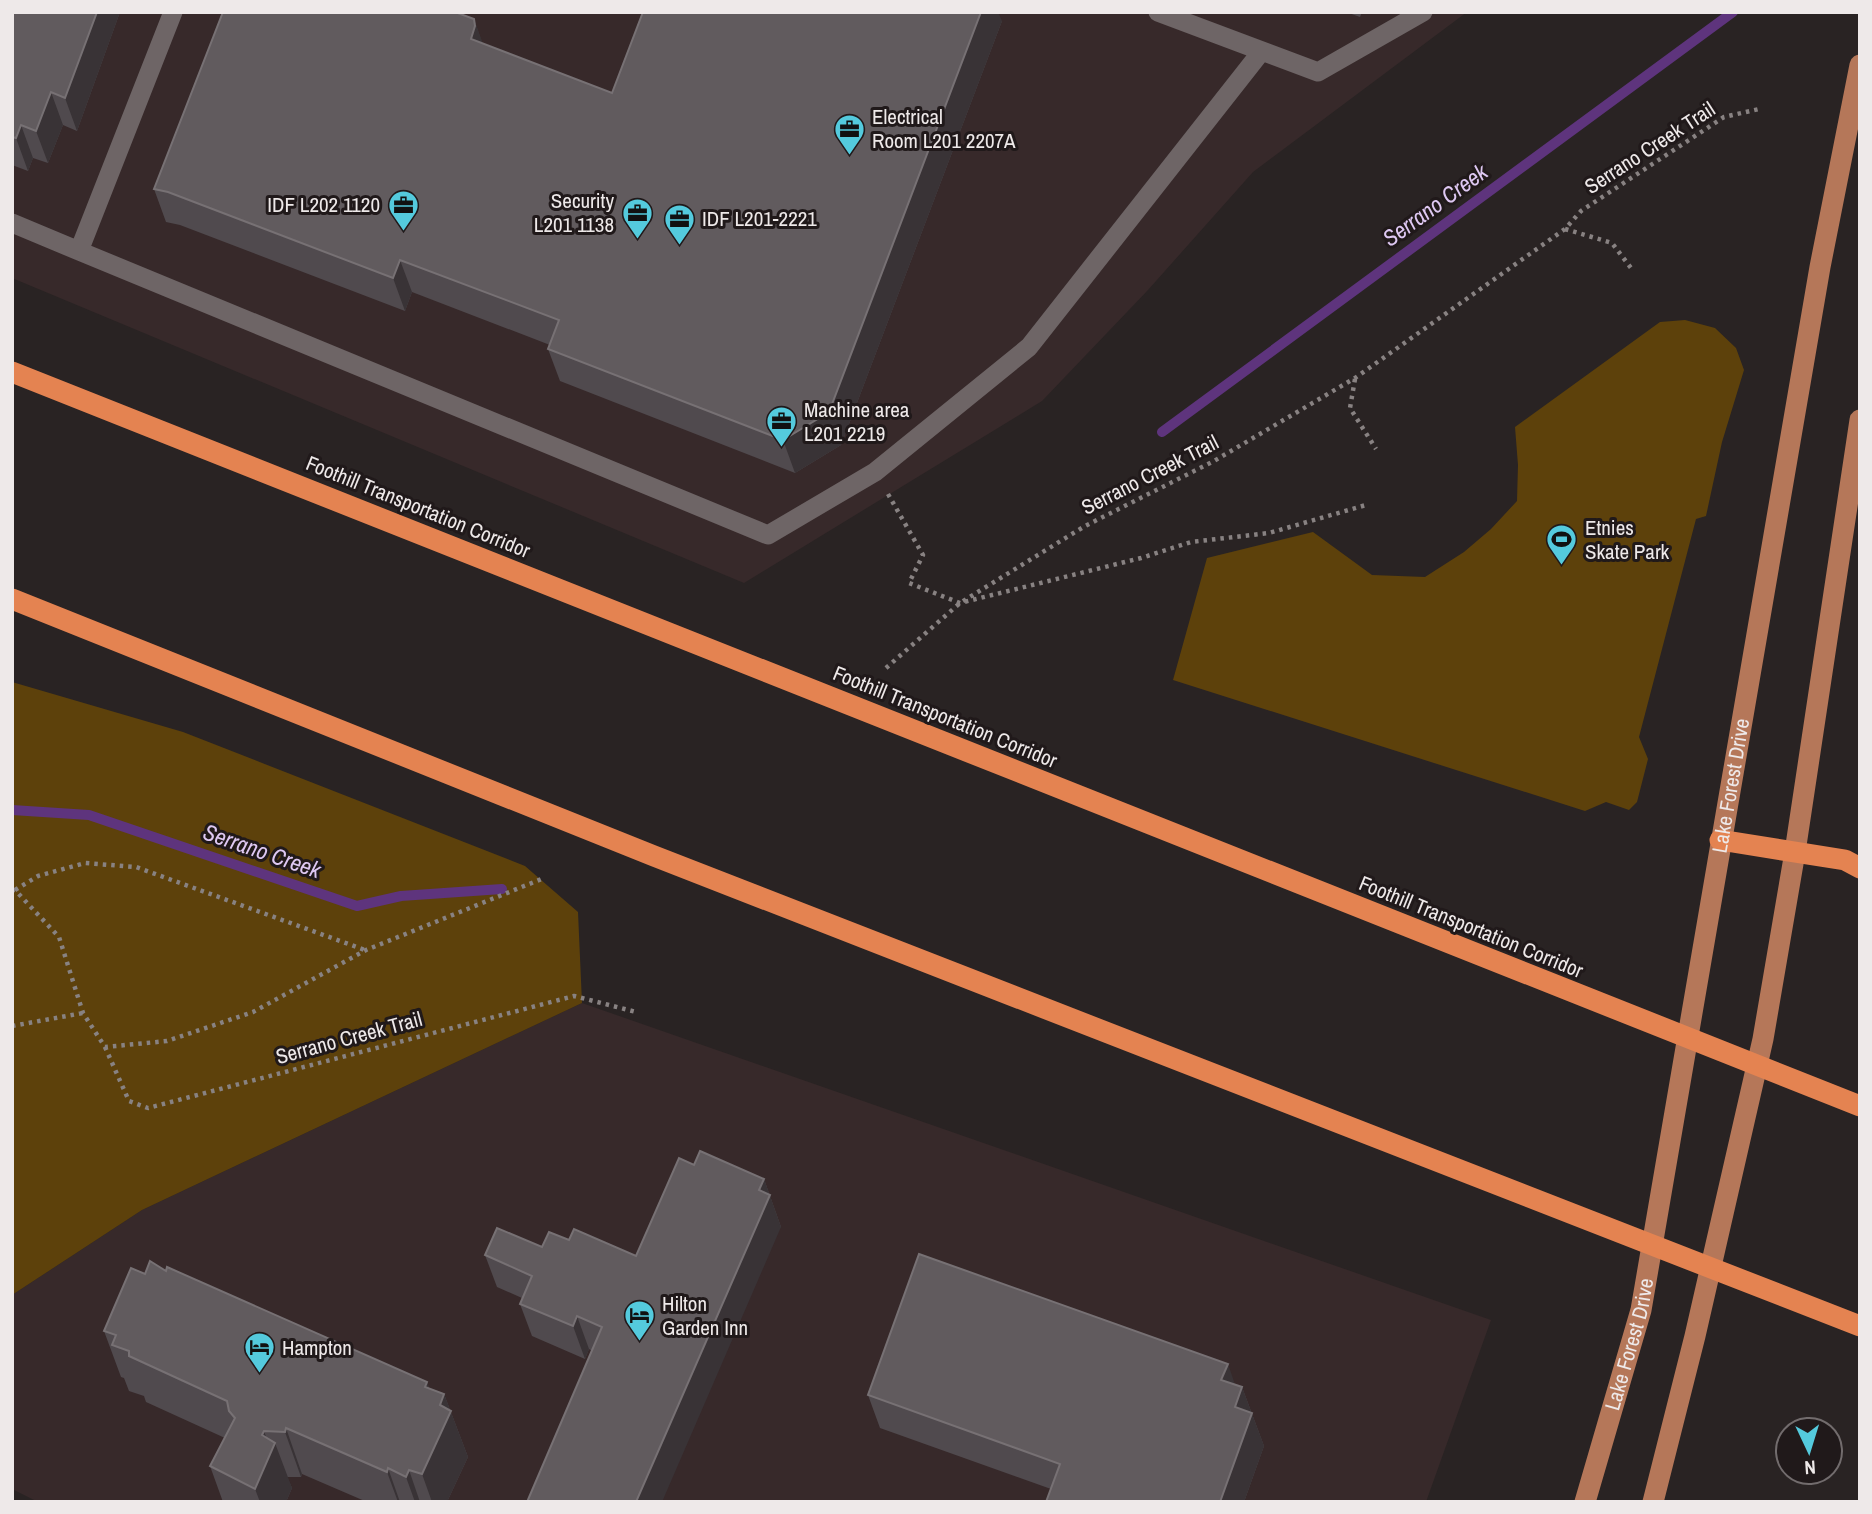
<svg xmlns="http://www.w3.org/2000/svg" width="1872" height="1514" font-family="'Archivo Narrow',sans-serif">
<rect width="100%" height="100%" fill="#292323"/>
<!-- built -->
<path fill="#37292a" d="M12,12h1455l-214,160 -105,118 -106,111 -298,182 -732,-305z
M582,1003l909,317 -65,182h-1388l-26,-13v-194l130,-85z"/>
<!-- green -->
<path fill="#5d410b" d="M1685,320l30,8 21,20 8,22 -22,72 -16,74 -10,3 -57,218 9,22 -11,43 -8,8 -23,-8 -21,9 -412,-131 34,-122 106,-26 59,43 53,2 39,-25 27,-23 26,-28 1,-36 -3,-38 145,-105z
M12,682l171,50 342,134 53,46 4,91 -440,207 -130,85z"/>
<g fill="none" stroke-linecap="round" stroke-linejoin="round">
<!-- stream -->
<path stroke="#5e347d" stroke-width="10" d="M1162,432l571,-420
M12,810l77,5 268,91 44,-10 101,-7"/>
<!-- path -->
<path stroke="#888282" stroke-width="4.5" stroke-dasharray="3.5 5" stroke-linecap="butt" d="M1565,229l47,14 19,25
M1355,379l-5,29 26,41
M888,494l35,61 -14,28 51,20 181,-45 50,-16 78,-9 97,-28
M886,668l74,-65 125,-77 129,-65 141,-83 210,-149 16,-18 143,-94 35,-8
M12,890h3l44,47 24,76 22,34 62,-6 86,-29 113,-62 178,-72
M15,890l23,-14 47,-13 51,4 229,83
M12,1026l71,-13
M105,1047l24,54 19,7 426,-112 62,16"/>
<!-- lane -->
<path stroke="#6e6566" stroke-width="19" d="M1158,12l160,60 105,-60
M12,223l67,28 94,-239
M79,251l689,284 107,-63 154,-125 232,-295"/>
<!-- primary -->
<g stroke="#b57759" stroke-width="21">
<path id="s1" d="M1585,1502l56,-192 179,-1043 40,-202"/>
<path d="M1653,1502l42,-166 68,-297 32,-187 65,-432"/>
</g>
<!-- highway -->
<path stroke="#e48351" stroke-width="21" d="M12,372l1848,734
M12,599l642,257 1206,470
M1720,840l125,20 15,8"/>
</g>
<!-- wall -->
<path fill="#504a4e" d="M12,12h108l-43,119 -14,-6 -15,38 -15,-5 -5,13 -16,-6z
M1346,12h16l-2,5z
M474,19l8,24 130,50 390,-72 -161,424 -46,28 -235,-92 -12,-32 2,-4 -138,-53 -7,19 -225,-86 -14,-3 -12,-33z
M694,1165l70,14 17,48 -189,124 -3,-2 -4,10 -53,-23 -12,-32 2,-6 -25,-11 -12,-32 57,-8 27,-7 67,16z
M166,1271l261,111 2,6 15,6 24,63 -21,45h-80l-65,-28 -1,3h-14l5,11 -6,14h-63l-13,-36 15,-28 -79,-36 -2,-6 -15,-5 -5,-13 -3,-1 -17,-46 41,-57z
M1235,1385l7,2 22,59 -20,56h-198l5,-13 -171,-61 -12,-33z"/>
<!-- shaded-wall -->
<path fill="#393336" d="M97,12h23l-43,119 -12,-33z
M981,12h17l4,9 -161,424 -46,28 -12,-33z
M474,19l12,33 -15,-13z
M51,92l12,33 -15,38 -12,-32z
M21,125l12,33 -5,13 -12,-33z
M400,260l12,32 -7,19 -12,-33z
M764,1179l17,48 -119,275h-26z
M577,1316l12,33 -4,10 -12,-33z
M1228,1364l11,32 3,-9 22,59 -20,56h-24l1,-122z
M427,1382l16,46 -3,-23 4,-11 24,63 -21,45h-15l-10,-28 3,-87z
M286,1428l16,46 -1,3 -16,-45z
M264,1431l7,20 4,-8 17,45 -6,14h-26l-5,-13 7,-54z
M388,1468l12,34h-2l-11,-30z
M409,1470l11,32h-5l-9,-25z"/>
<!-- building -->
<path fill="#615b5e" stroke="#777174" stroke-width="2" d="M12,12h85l-32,86 -14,-6 -15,39 -15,-6 -5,13 -4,-1z
M223,12h232l19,7 1,7 -4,13 141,54 31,-81h338l-152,400 -46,28 -235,-91 11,-29 -159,-60 -7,18 -225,-86 -14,-3z
M700,1151l64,28 -5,11 11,5 -134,307h-109l75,-175 -25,-11 -4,10 -53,-22 12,-28 -47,-21 12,-27 45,19 7,-15 20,8 5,-11 62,27 43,-98 15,7z
M919,1254l309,110 -7,16 21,7 -7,20 17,6 -32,89h-174l14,-38 -192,-69z
M150,1261l16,10 1,-4 260,115 -2,5 19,7 -4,11 11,6 -29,63 -13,-4 -3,7 -18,-9 -1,4 -101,-44 -1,4 -21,-1 -2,4 13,8 -20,46 -45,-23 25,-48 -6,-7 -2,-10 -98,-45v-5l-17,-6 4,-10 -12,-4 27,-63 14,6z"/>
<!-- icons -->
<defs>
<symbol id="office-pin" viewBox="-11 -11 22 30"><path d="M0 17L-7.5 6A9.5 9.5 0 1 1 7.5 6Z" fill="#54cadd" stroke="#20191a"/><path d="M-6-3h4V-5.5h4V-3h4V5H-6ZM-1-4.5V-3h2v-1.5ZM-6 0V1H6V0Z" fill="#111"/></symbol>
<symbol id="stadium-pin" viewBox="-11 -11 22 30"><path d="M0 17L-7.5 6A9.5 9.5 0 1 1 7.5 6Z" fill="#54cadd" stroke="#20191a"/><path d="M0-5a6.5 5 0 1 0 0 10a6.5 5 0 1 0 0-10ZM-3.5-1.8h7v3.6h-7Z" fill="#111"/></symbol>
<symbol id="hotel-pin" viewBox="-11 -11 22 30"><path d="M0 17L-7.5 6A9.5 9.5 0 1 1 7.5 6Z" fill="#54cadd" stroke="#20191a"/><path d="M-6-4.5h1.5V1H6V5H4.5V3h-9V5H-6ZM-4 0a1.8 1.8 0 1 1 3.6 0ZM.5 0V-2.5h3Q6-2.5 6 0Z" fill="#111"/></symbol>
</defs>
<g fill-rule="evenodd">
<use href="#office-pin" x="832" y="112" width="35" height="47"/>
<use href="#office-pin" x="386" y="188" width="35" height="47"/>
<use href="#office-pin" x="620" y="196" width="35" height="47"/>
<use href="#office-pin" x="662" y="202" width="35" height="47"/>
<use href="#office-pin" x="764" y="404" width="35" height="47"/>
<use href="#stadium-pin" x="1544" y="522" width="35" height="47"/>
<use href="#hotel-pin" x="622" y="1298" width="35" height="47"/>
<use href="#hotel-pin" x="242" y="1330" width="35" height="47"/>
</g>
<g text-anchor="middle" stroke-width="6" stroke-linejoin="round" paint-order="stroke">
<!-- poi labels -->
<g font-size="21" fill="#eee9e9" stroke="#20191a" text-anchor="start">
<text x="872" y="124">Electrical<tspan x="872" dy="24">Room L201 2207A</tspan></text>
<text x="614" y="208" text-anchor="end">Security<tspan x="614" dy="24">L201 1138</tspan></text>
<text x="380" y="212" text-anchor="end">IDF L202 1120</text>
<text x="702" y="226">IDF L201-2221</text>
<text x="804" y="417">Machine area<tspan x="804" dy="24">L201 2219</tspan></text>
<text x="1585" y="535">Etnies<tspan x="1585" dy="24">Skate Park</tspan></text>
<text x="662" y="1311">Hilton<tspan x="662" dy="24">Garden Inn</tspan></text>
<text x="282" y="1355">Hampton</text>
</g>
<!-- street labels -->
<g font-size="21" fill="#eee9e9" stroke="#20191a">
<text transform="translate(1650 148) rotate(-33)" y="7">Serrano Creek Trail</text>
<text transform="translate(1150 475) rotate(-27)" y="7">Serrano Creek Trail</text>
<text transform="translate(418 507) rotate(22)" y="7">Foothill Transportation Corridor</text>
<text transform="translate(945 717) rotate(22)" y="7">Foothill Transportation Corridor</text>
<text dy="7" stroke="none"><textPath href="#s1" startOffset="732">Lake Forest Drive</textPath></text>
<text transform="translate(1471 927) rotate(22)" y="7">Foothill Transportation Corridor</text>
<text transform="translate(349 1038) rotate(-15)" y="7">Serrano Creek Trail</text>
<text dy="7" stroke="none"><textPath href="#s1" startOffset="164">Lake Forest Drive</textPath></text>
</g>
<!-- water labels -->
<g font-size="23" font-style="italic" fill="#dec8f2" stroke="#20191a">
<text transform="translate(1435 205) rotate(-36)" y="8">Serrano Creek</text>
<text transform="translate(262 851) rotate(19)" y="8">Serrano Creek</text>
</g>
</g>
<!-- border -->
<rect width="1872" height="1514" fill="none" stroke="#eee9e9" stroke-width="28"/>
<!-- north arrow -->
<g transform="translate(1809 1451) rotate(176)"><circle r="33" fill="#20191a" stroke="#726c6d" stroke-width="2"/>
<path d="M0-5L12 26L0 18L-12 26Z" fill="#54cadd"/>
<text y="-10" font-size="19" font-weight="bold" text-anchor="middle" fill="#eee9e9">N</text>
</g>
</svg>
